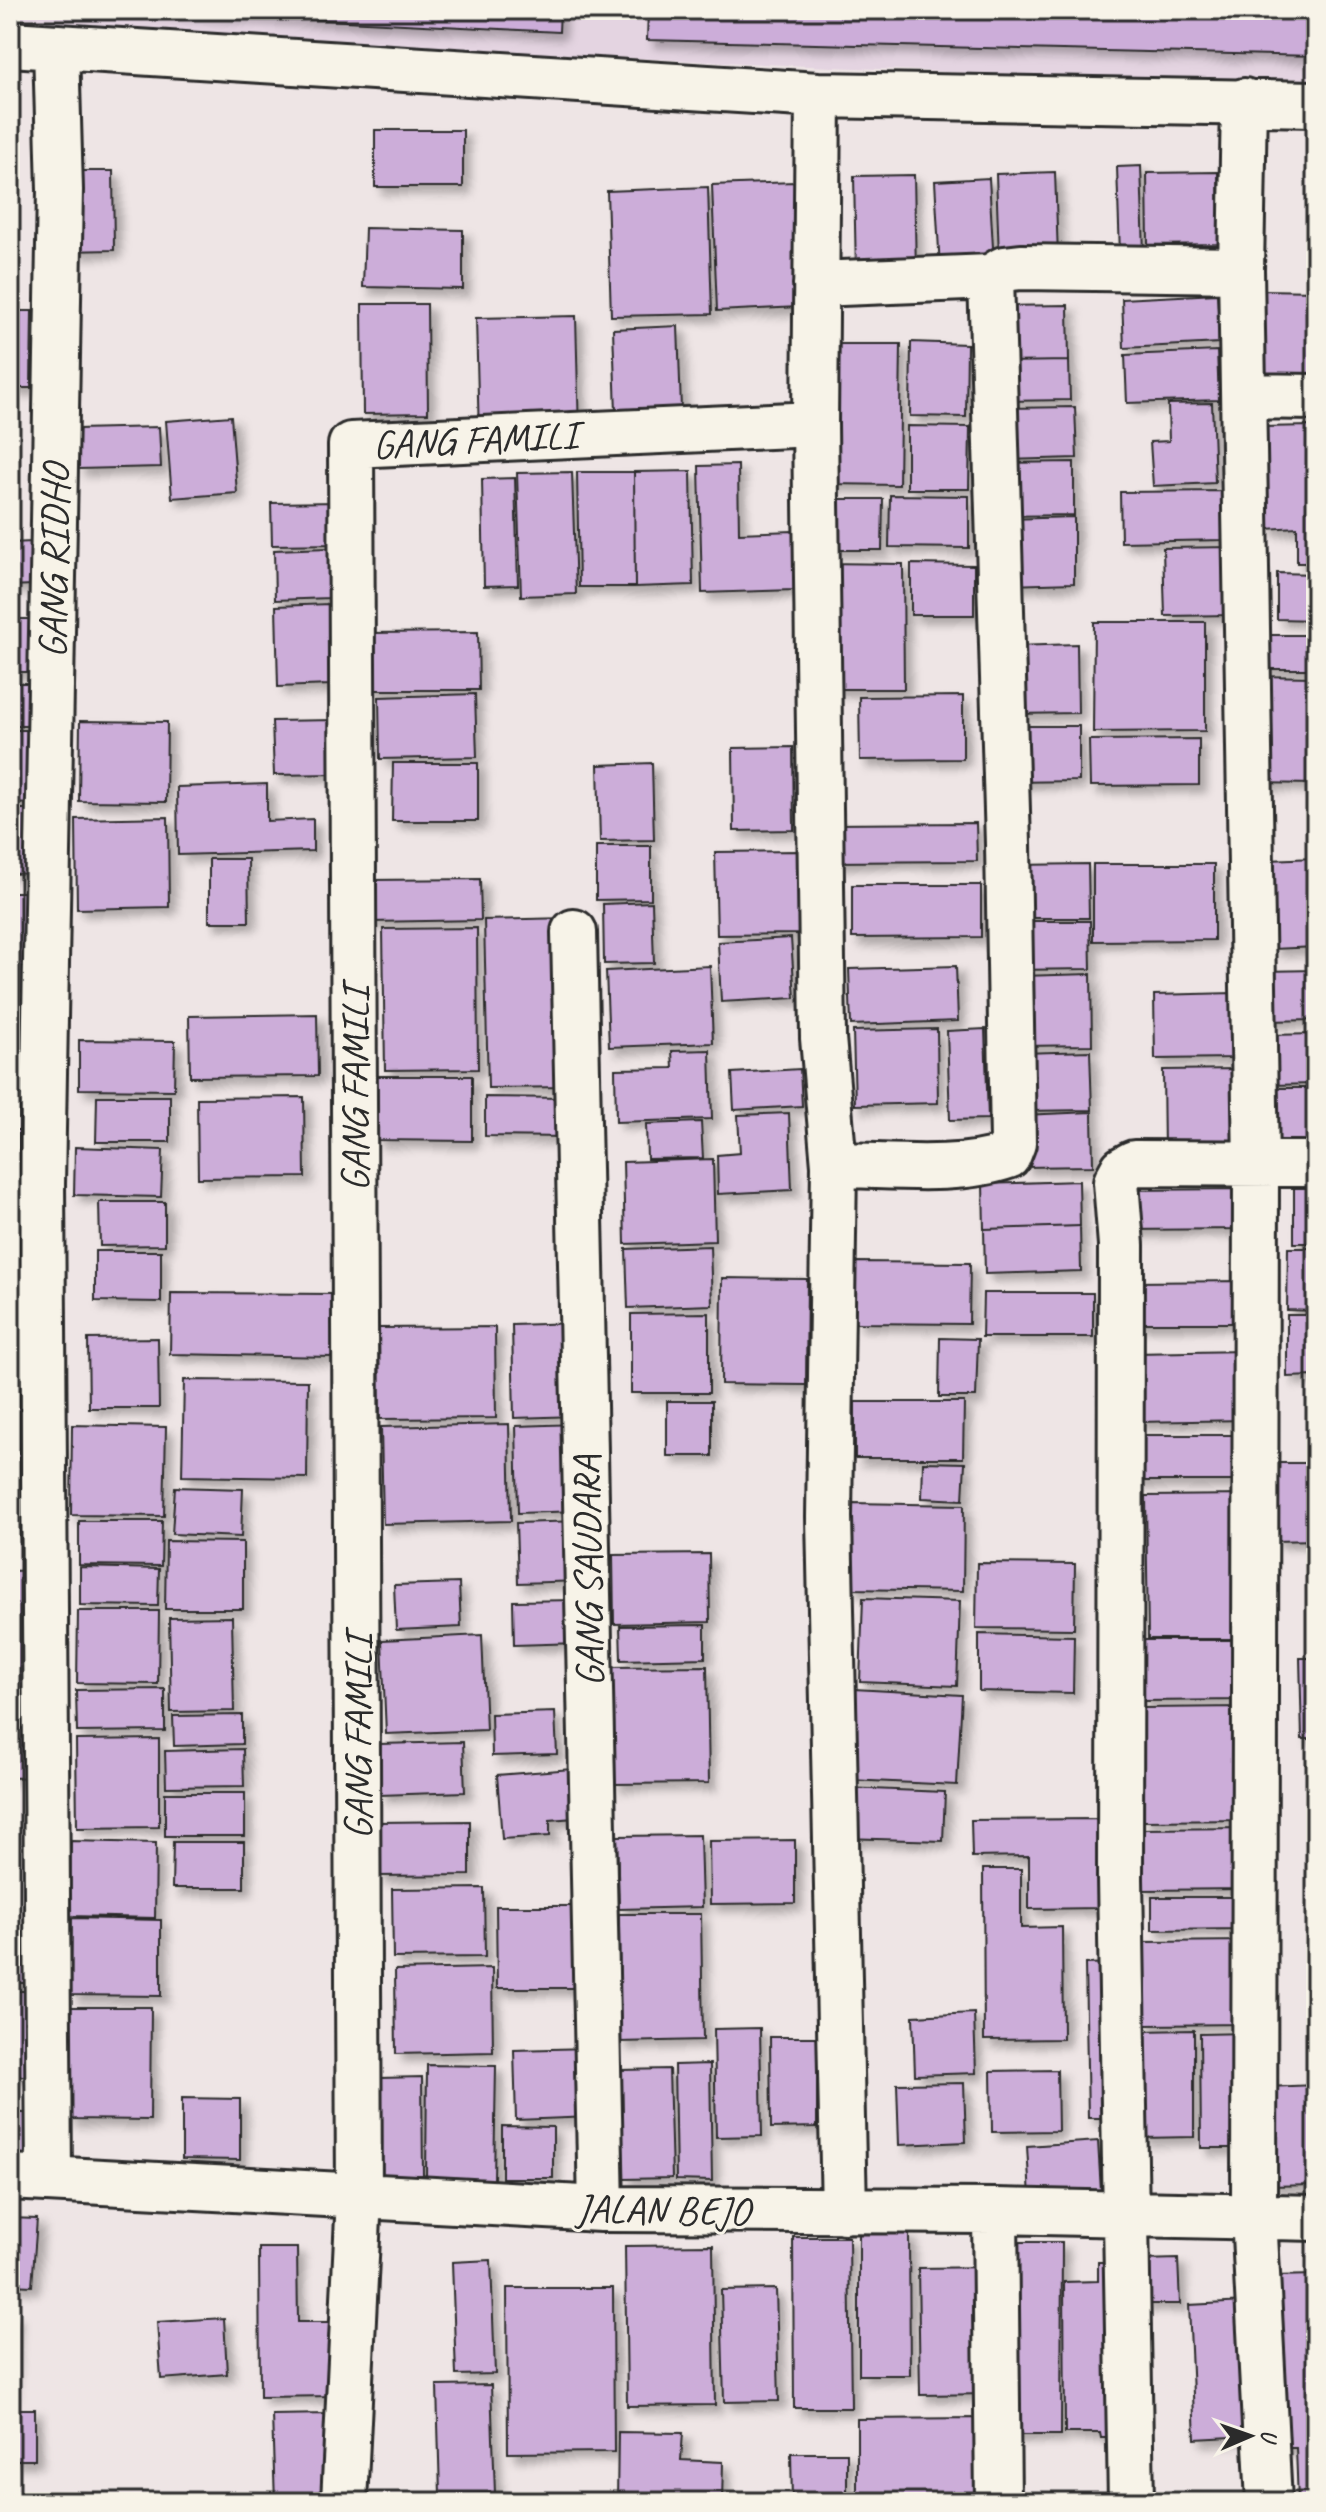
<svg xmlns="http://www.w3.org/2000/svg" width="1326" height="2512" font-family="Caveat,sans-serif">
<defs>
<filter id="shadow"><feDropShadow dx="7" dy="7" stdDeviation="4" flood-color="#0004"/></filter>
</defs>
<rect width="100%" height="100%" fill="#eee5e5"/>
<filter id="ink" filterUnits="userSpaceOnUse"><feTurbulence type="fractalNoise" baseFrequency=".0125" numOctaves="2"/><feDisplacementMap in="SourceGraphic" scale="16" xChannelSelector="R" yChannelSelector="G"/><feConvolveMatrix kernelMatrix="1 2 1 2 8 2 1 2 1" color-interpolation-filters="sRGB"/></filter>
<g filter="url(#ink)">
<!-- built -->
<path fill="#e4d4e1" d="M10,10h1306v78l-1306,-57z"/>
<!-- building -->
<path fill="#ccadd9" stroke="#2b2b2b" stroke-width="2" filter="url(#shadow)" d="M132,10h428l-1,22z
M648,10h668v46l-669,-16z
M375,130h88v57h-88z
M1141,166l3,87 -24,1 -3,-87z
M66,171h47l1,79 -48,1z
M1055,172l3,84 -59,2 -3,-84z
M1218,172l1,72 -71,1 -1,-72z
M914,175l2,96 -60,2 -2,-97z
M989,178l5,87 -54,3 -5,-87z
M794,182l5,125 -82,4 -5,-126z
M708,187l4,127 -101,2 -4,-125z
M365,228l98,2v59l-100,-2z
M1262,290l54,1v86l-56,-1z
M1217,294l3,49 -96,5 -2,-49z
M362,304h65l1,109 -65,1z
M1068,305l1,56 -67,1 -2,-56z
M10,311h22l-1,77h-21z
M576,316l3,118 -100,3 -3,-119z
M678,326l3,83 -65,3 -3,-83z
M911,342l56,2 -1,73 -56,-1z
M829,344h72l-2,141 -71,-1z
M1217,351l2,49 -92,3 -2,-48z
M1069,361l1,39 -67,1 -1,-39z
M1212,403l3,80 -62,3 -3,-44 19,-1 -1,-37z
M1075,407l2,51 -72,2 -1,-52z
M231,416l6,77 -65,5 -6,-77z
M907,426l63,1 -1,62h-62z
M1311,426l5,137h-19v-36l-31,2 -4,-102z
M159,427l2,40 -83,2 -1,-40z
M1074,462v53l-72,1v-53z
M738,465l1,68 54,-2 1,59 -92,3 -3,-127z
M691,471l2,114 -58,2 -1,-115z
M572,472l4,122 -55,2 -4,-123z
M577,472h57l1,115h-56z
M515,478l3,107 -34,1 -2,-107z
M1224,491l1,49 -104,2 -1,-50z
M890,495l79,1v52l-80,-1z
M821,499h62l-1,51h-61z
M338,502v42l-66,1 -1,-42z
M1074,517v66l-65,2 -1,-66z
M32,542l1,43 -23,1v-43z
M1232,547l2,68 -69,1 -2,-68z
M328,548l2,50 -55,2 -1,-50z
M823,563l80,1 1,125h-81z
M911,564l63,1v50h-63z
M1277,573l39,1v46l-39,-1z
M329,604l2,81 -53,2 -2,-81z
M10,619h19v53h-19z
M1094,622h111v109l-112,1z
M478,632l1,58h-111l-1,-57z
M1254,635h59v34h-60z
M1077,644l1,69 -63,1 -1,-68z
M1256,676l60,1v107l-62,-1z
M10,683h24l-1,43h-23z
M475,694l2,63 -97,2 -1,-62z
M963,696v63l-103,1 -1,-63z
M336,720l1,54 -63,1 -2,-54z
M80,721l87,1 -1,80 -87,-1z
M1011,726h68v55l-68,1z
M10,730h25l2,73 -27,1z
M1199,739v46l-109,1 -1,-46z
M793,747l1,83 -60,1 -1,-83z
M393,763h85v58h-86z
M652,763l2,77 -54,1 -2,-76z
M267,784v37l46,-2v32l-135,4 -1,-68z
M10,809h27l1,64 -28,1z
M168,817l1,90 -92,2 -1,-90z
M976,823l1,38 -151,1 -1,-38z
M596,846h55v53l-55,1z
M799,851l2,83 -84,1 -2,-83z
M1314,858l2,89 -43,2 -4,-89z
M209,859h39l1,63h-40z
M1088,864l1,54h-75l-1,-53z
M1093,864h121v76l-121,1z
M480,879l1,41 -111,2 -1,-42z
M852,885h129v52l-129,1z
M10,892h27v99h-27z
M652,902l2,61 -50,1 -1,-60z
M568,918l3,169 -83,1 -4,-168z
M1012,921h78l1,48 -79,1z
M477,928l1,141 -93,1 -2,-141z
M791,938l4,60 -74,4 -3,-60z
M710,966l3,77 -104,4 -3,-76z
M956,966l2,55 -107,4 -2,-56z
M1316,970v50l-51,1 -1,-50z
M1091,974l1,71 -71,1 -1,-70z
M1234,993l1,65 -80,1 -1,-64z
M36,998v51l-26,1v-51z
M317,1014l1,62 -128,1 -1,-61z
M937,1029l1,74 -83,2 -2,-74z
M985,1029l3,90 -38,1 -3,-89z
M1316,1034v50l-46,1 -1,-50z
M79,1040l96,1 -1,49 -95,-1z
M710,1050l2,69 -96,3 -1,-53 58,-1 -1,-17z
M1090,1051l2,59 -69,1 -2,-58z
M34,1052l2,56 -26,1v-56z
M800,1069l2,37 -68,4 -2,-37z
M1238,1069l2,82 -76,1 -1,-82z
M375,1076h97v65l-97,-1z
M1272,1088h44v53h-45z
M97,1096h73v46h-74z
M304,1097l1,80 -107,1 -1,-80z
M485,1097l83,1 -1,39 -82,-1z
M1092,1112l1,54 -69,1 -2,-52z
M789,1113l3,77 -74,4 -1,-39 23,-2 -2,-38z
M701,1122l2,36 -56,1 -1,-35z
M10,1130h27l1,59h-28z
M75,1147l88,3 -2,47 -87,-2z
M713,1159l2,82 -90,3 -2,-82z
M1079,1181l1,45 -96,3 -1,-45z
M1294,1187h22v56h-22z
M1244,1189l1,40 -119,1v-40z
M99,1202h66v43l-65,1z
M10,1211h28v45h-28z
M1080,1226l1,45 -96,3 -1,-45z
M710,1246l2,59 -84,3 -2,-59z
M1288,1248h28v63l-29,-1z
M95,1251h66v51l-66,-1z
M856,1262l114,1 -1,61 -114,-1z
M10,1264h27l2,69 -29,1z
M722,1278l85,1 -1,106 -85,-1z
M1246,1281l1,42h-116v-41z
M171,1293l163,1 -1,63 -163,-3z
M983,1293h110v44h-111z
M709,1313v80h-78v-79z
M1287,1315h29v61l-29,1z
M575,1323l2,93 -63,2 -2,-93z
M495,1327l1,91 -116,1 -1,-91z
M158,1338l1,70h-70l-1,-69z
M940,1338l38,1 -2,58h-37z
M37,1350l1,49 -28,1v-49z
M1245,1351l2,69 -111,2 -2,-69z
M184,1380l124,1 -1,97 -125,-2z
M667,1401h45v55h-45z
M855,1402h109l-1,56h-108z
M35,1404v44h-25v-43z
M509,1424l2,97 -128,3 -2,-97z
M577,1424l3,87 -62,2 -2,-87z
M72,1425l94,2 -2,89 -93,-1z
M1126,1435h119v46h-119z
M10,1453h15l4,78 -19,1z
M923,1462l42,1 -2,37 -41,-2z
M1273,1463h43v77l-42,1z
M175,1487l68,2 -2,48 -69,-3z
M1246,1495v144h-98l-2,-143z
M852,1503l112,2 -1,86 -112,-2z
M79,1521h83l-1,45 -82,-1z
M579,1521l2,60 -63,2 -2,-60z
M166,1541l77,1v67h-78z
M709,1554l1,68 -96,2 -1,-69z
M977,1563l98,1 -1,65 -98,-1z
M80,1567l79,2 -1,37 -78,-1z
M39,1570l1,117h-30v-116z
M459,1583l2,44 -65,3 -2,-45z
M863,1598l97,3 -3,85 -97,-4z
M577,1600l2,43 -65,2 -1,-44z
M78,1611h81l-1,73 -81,-1z
M232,1617l2,94 -63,1 -2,-94z
M705,1625v33l-84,2 -1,-34z
M979,1634l95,2 -1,57 -94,-2z
M482,1635l4,95 -100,4 -4,-94z
M1140,1640h105v60l-104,1z
M1300,1658h16v81h-14z
M707,1666l2,117 -95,1 -2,-117z
M165,1689v42l-88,1 -1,-42z
M854,1689l108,6 -5,90 -108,-5z
M10,1700h28l2,77 -30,1z
M1245,1707l1,113 -103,1 -1,-113z
M555,1712l2,42 -65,2 -1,-42z
M242,1715v29l-68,2 -1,-30z
M159,1739v88l-82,1 -1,-88z
M463,1742l2,50 -85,3 -2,-51z
M243,1749l1,37 -78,1 -1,-36z
M584,1768l3,49 -37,3v16l-48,3 -5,-64z
M846,1788l99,4 -2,49 -99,-3z
M165,1793h80v43h-80z
M1099,1819l1,89 -71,1v-53l-57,1 -1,-37z
M470,1821v54l-92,1 -1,-54z
M1247,1828v61l-105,1 -1,-61z
M700,1835l2,72 -83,2 -2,-73z
M795,1840v63l-85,1 -1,-63z
M71,1841l85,2 -1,75 -85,-2z
M173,1842h71v46h-72z
M983,1869h38v59l41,-1 1,112 -79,1z
M484,1888l1,69 -92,1 -1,-69z
M1152,1897h93l1,32 -94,1z
M496,1906h82v82h-81z
M619,1914h82l2,126 -83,2z
M72,1918l89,2v76l-90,-1z
M1248,1941v83l-104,1 -1,-83z
M14,1946h27v37h-28z
M1115,1963l3,155h-30l-3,-154z
M492,1968l1,84 -97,2 -1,-84z
M1316,1988v52h-5l-2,-51z
M10,1991h31l-1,85h-30z
M69,2007h82l-1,113 -81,-1z
M974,2013l2,60 -61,2 -2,-59z
M760,2028l2,108 -46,1 -2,-108z
M1194,2030v107l-53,1 -2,-107z
M1247,2033l1,115h-47l-1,-114z
M770,2037h47v90l-46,1z
M589,2048l3,69 -76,3 -2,-70z
M710,2064l2,117 -36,-1 -2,-115z
M427,2065l69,1 -2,114 -68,-2z
M669,2069l3,109 -48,1 -3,-109z
M1057,2070l1,61 -66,1 -1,-61z
M422,2077l1,98h-43l-1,-97z
M964,2083l2,59 -67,3 -2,-61z
M1316,2085v100l-48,1 -2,-99z
M182,2098l58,1v61l-58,-1z
M10,2112l27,2 -3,43 -24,-2z
M502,2126l51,1v51h-51z
M1098,2141l3,51 -71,5 -3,-51z
M10,2218l27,1 -5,67 -22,-1z
M859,2234h50l1,141h-51z
M793,2237h56l2,171h-57z
M998,2242h64l-1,193h-64z
M713,2245l2,160 -88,1 -2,-160z
M259,2248h38l1,74h35l1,74 -74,1z
M1178,2259l2,45h-37l-1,-44z
M491,2260l4,114 -39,1 -4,-113z
M1098,2262h26l1,176h-24l-1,-5h-35l-1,-151 34,-1z
M990,2267l1,127 -71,1 -2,-127z
M1316,2275v227h-18l-2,-54h-18l-5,-172z
M507,2288h106l1,164 -106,1z
M776,2289l3,112 -55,1 -3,-112z
M1245,2302l6,134 -56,3 -6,-134z
M10,2314h5l-5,82z
M224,2318l3,56 -66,5 -4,-57z
M491,2385l4,108 -55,2 -3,-109z
M10,2409h25v51h-25z
M330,2414l2,88h-57l-3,-87z
M980,2418v84h-123v-83z
M618,2432l65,1 -2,27 42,2 -1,40h-105z
M791,2453h56v46l-55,1z
M1252,2497v5h-70v-3z"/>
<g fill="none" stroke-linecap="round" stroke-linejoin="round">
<defs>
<path id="minor" d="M10,44l808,51 498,9
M818,95l-3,329 8,614 11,127 -5,352 15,694
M1244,101l-3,169 15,895 -2,1051 15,286
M816,284l175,-7
M1244,396l72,1
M574,932l27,1277
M834,1165c55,0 122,9 174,-9l5,-13 -5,-299 -17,-567 13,-8 17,-2 220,3
M10,2177l591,32 394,2 321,7
M49,2179l-7,-995 18,-994 -4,-143
M995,2211l3,291
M344,2502l15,-305 -8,-1752 464,-21
M1131,2502l-11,-623 1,-634 -5,-63 7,-13 11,-6 182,1"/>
</defs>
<!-- minor casing -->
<use href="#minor" stroke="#2b2b2b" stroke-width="50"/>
<!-- minor -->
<use href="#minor" stroke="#f7f3e8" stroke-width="44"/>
</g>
</g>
<g text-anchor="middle" stroke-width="6" stroke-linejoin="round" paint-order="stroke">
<!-- street labels -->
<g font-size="40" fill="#2b2b2b" stroke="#f7f3e8">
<text transform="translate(475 439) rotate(-3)" y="14">GANG FAMILI</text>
<text transform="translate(53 561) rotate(-89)" y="14">GANG RIDHO</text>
<text transform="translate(354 1089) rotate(-90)" y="14">GANG FAMILI</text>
<text transform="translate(587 1571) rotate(-91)" y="14">GANG SAUDARA</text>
<text transform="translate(357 1737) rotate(-90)" y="14">GANG FAMILI</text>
<text transform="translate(663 2209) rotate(1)" y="14">JALAN BEJO</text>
</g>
</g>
<!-- margin -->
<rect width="1326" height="2512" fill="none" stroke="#f7f3e8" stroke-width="40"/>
<rect x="20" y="20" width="1286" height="2472" fill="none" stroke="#2b2b2b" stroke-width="3" filter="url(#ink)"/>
<!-- north arrow -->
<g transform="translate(1250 2436) rotate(88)" stroke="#f7f3e8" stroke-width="6" paint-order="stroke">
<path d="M0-6L14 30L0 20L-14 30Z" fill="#2b2b2b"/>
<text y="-12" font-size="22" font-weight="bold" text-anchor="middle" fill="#2b2b2b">U</text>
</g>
</svg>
